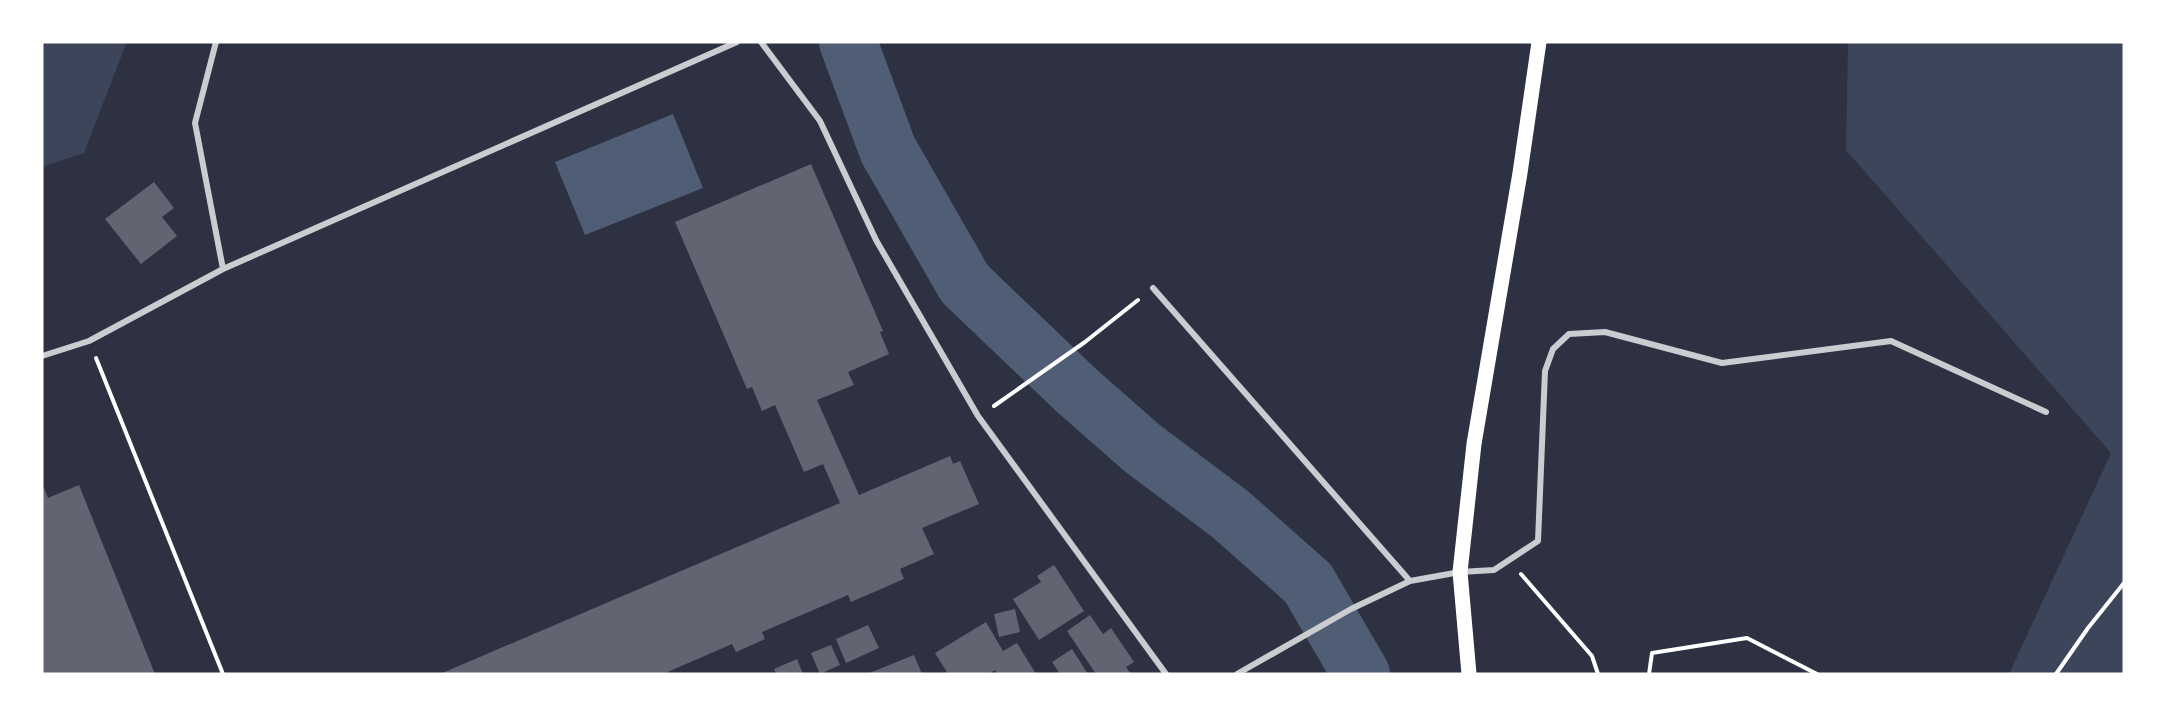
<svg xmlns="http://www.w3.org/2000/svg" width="2166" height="716" font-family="'Noto Sans',sans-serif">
<rect width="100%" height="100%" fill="#2d3142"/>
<!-- green -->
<path fill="#3c4559" d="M42,42h81l3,2 -42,109 -42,14z
M1848,42h276v632h-115l102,-221 -265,-303z"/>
<!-- water -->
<path fill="#4f5d75" d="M673,114l30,74 -118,47 -30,-73z"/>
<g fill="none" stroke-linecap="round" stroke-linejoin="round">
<!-- river -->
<path stroke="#4f5d75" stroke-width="58" d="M848,42l40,108 77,134 111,106 66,58 88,66 78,69 53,91"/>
</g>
<!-- building -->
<path fill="#626471" d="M811,164l72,167 -3,1 9,22 -41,18 6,13 -37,15 42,95 91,-39 3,8 7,-3 19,43 -57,24 12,26 -34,15 4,10 -53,23 -3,-7 -86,37 3,7 -29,13 -4,-8 -69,30h-223l400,-171 -17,-39 -19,8 -29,-67 -13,6 -10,-24 -5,2 -72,-167z
M154,182l20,26 -12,9 15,19 -36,28 -36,-45z
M42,483l6,15 31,-13 76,189h-113z
M1054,565l30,46 -45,29 -26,-41 28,-17 -4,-6z
M1015,609l5,23 -21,5 -5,-23z
M1090,615l13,19 8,-6 23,34 -8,5 5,7h-35l-29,-43z
M986,622l17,29 14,-8 19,31h-39l-2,-4 -6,4h-41l-13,-21z
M868,625l11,23 -33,15 -10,-24z
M831,645l9,20 -20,9 -9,-21z
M1072,649l16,25h-28l-8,-12z
M914,655l8,19h-55z
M797,659l6,15h-27l-2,-5z"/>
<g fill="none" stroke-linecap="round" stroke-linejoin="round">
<!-- path -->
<path stroke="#fff" stroke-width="4" d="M96,358l127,316
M994,406l91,-64 53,-42
M1521,574l71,82 6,18
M1649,674l3,-21 95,-15 70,36
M2056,674l32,-46 36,-45"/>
<!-- minor -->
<path stroke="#caccd0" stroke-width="6" d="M216,42l-21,81 28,146
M761,42l59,79 56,119 102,176 188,258
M1153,288l257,293
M42,356l47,-15 134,-72 514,-227
M1237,674l114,-65 59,-28 50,-9 34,-2 44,-29 7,-170 8,-22 16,-15 36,-2 117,31 169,-22 155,71"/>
<!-- primary -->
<path stroke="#fff" stroke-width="15" d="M1469,674l-9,-102 14,-128 46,-271 19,-131"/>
</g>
<!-- border -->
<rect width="2166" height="716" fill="none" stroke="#ffffff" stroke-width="87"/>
</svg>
